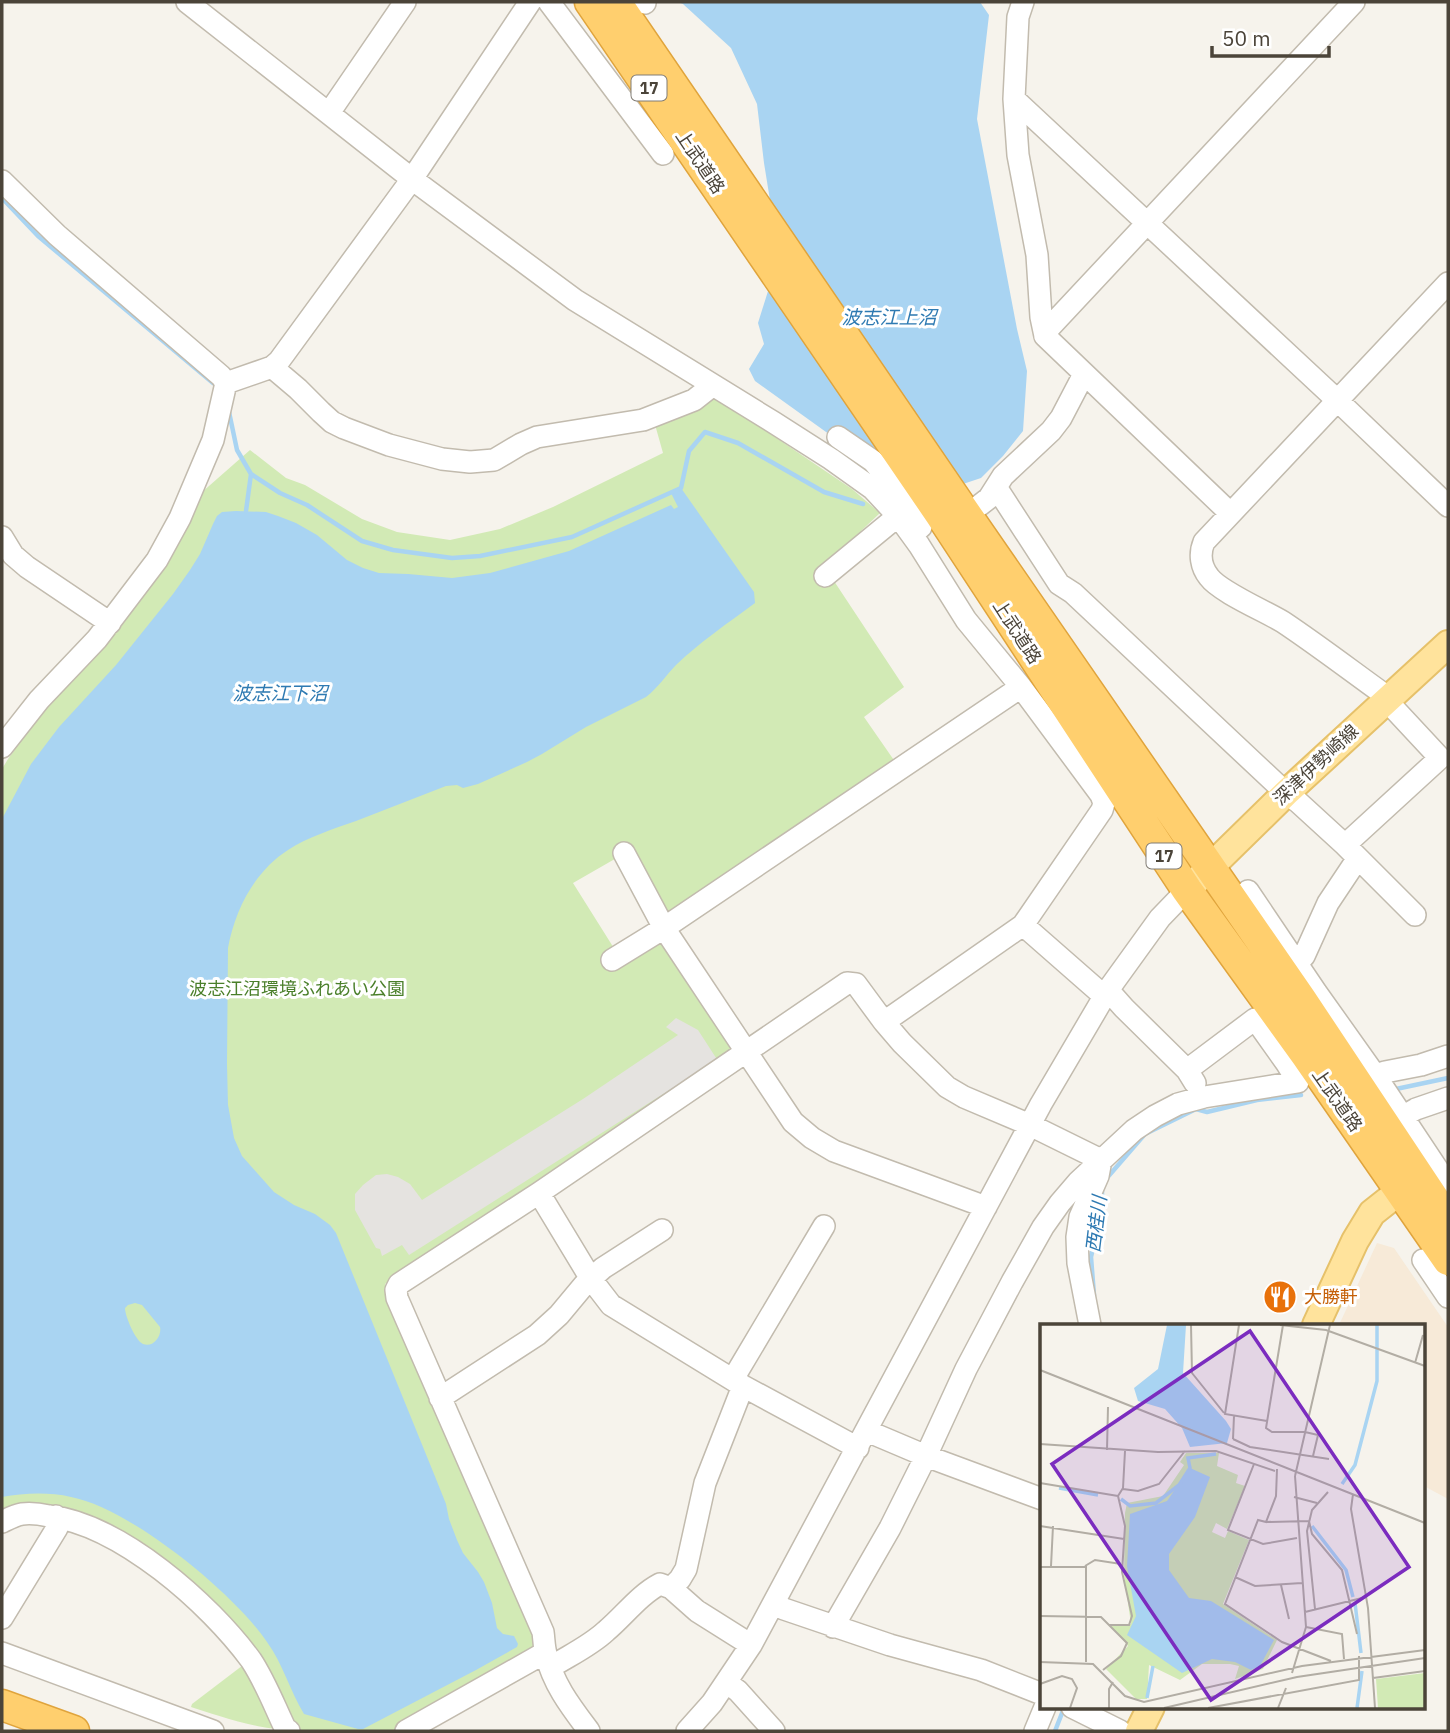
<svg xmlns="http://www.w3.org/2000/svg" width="1450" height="1733" font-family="'IBM Plex Sans','Noto Sans JP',sans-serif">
<rect width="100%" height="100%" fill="#f6f3ec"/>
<!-- commercial -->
<path fill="#f7ead8" d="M1377,1243l17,5 54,79v172l-24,-13v-161h-85z"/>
<!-- green -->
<path fill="#d2eab5" d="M713,395l139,94 28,24 -18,17 -23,27 -7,21 72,109 -40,30 34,49 -234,156 -37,-70 -54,31 49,78 35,-25 80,110 -43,36 -309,202 152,353 -3,16 -142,78h-92l-8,-2c-22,4 -77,-14 -101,-22l1,-3 63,-48 -125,-113 -128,-26v-748l6,-10 193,-266 49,-43 36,28 19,7 57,34 35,13 53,8 50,-11 53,-22 110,-54 -9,-32z"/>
<!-- parking -->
<path fill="#e5e3e0" d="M676,1018l22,12 22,34 -30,13 -281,178 -7,-10 -20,11 -2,-7 -4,-1 -21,-38v-16l8,-9 13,-10 11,-1 11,3 12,7 12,16 161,-101 95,-64 -12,-8z"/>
<!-- water -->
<path fill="#a9d4f2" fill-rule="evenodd" d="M678,2h302l9,13 -12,104 40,210 10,42 -4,60 -20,25 -22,22 -24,8 -124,-49 -78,-56 -6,-12 15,-25 -6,-21 21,-67 -15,-93 -7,-59 -26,-56 -48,-44z
M681,488l73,104 1,11c-27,20 -55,39 -79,62 -10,10 -18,23 -30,32l-60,30 -44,27 -15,8 -49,22 -15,4 -6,-3 -11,1c-30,12 -60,23 -90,35 -23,8 -48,16 -68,29 -34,22 -53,60 -60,98l-1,116 1,41 6,33 8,18 32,36 20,13 21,9 15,11 6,8 98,241 12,30 3,15 8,21 6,13 15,19 6,10 8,21 5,25 6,6 11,2 4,8 -1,3 -41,23 -113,59h-5l-54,-15c-14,-23 -21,-50 -37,-72 -33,-49 -137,-134 -196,-145 -22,-5 -47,-4 -69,0v-678l29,-55 28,-37 57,-62 57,-71 17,-24 10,-16 13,-30 4,-8 5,-4 14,-1 30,1 12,4 18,7 21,12 30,25 16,8 16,5 29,1 44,4 38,-5 79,-22 102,-46 3,4 4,-2 -7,-14zM135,1303l7,2 18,22c2,8 -6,21 -17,17 -8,-4 -18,-28 -18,-36l3,-3z"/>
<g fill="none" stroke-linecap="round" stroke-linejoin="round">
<!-- stream -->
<path stroke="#a9d4f2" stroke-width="4.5" d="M2,198l36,38 175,147
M229,412l8,38 14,24 29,19 27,12 55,36 31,9 59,8 28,-2 92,-19 109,-49 8,-37 16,-19 33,11 86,49 39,12
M246,511l5,-37
M1396,1089l52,-11
M1106,1179l39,-45 51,-25 11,3 50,-12 44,-5
M1094,1295l-3,-38 11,-49v-19
M1055,1731l9,-23"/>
<defs>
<path id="minor" d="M187,2l225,177 163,121 198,122 58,37 42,30 25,27 21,29 47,75 55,67 80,108
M549,2l114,152
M643,2l2,1
M1023,2l-5,15 -4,82 4,56 19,100 4,62 4,19
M1014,99l324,302 110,105
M329,113l76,-111
M2,181l55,54 164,141 5,7
M272,367l26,22 23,23 11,10 12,6 45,17 53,14 28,3 24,-2 27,-16 16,-7 106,-17 51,-20 19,-15
M226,383l46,-16 7,-6 133,-182 118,-177
M838,437l35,24 29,35 19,31
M996,487l63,97 14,9 213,200 12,9 47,43 70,70
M980,505l9,-7 14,-22 48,-45 10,-13 23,-44
M1230,513l-185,-177 4,-8 305,-326
M2,537l11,18 14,12 83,56
M825,576l73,-60
M1389,698c-35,-25 -70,-52 -106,-76 -18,-11 -63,-30 -74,-45 -8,-10 -10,-23 -5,-35l244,-259
M2,747l37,-47 58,-61 60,-79 23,-42 33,-78 13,-57
M1345,845l95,-87 -54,-58
M1248,891l68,101 59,83 73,110
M1023,925l81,71
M612,960l52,-32 -40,-75
M1296,962l8,-6 24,-53 30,-45
M1108,990l16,18 63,62 8,13
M884,1022l18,21 45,44 17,10 66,28 71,35 -3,16 -18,41 -3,20 1,26 12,62
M1375,1075l10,-3 36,-7 27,-9
M1402,1117l14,-8 32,-11
M539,1193l52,86 20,26 132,81 115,62
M986,1207l-152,-56 -22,-13 -19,-16 -129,-194 357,-241
M1423,1260l25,37
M733,1379l91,-153
M440,1398l97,-63 22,-20 25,-30 19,-17 59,-38
M867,1431l59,25 116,43
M2,1522c6,-3 13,-7 20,-8 9,-1 18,0 27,2 72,9 160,87 202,144 14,21 23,45 34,68l4,3
M671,1588l9,-9 6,-10 19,-86 38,-97
M774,1604l10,5 106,36 91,25 61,24
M2,1618l55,-90 -1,-12
M833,1627l57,-99 36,-72 40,-87 46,-87 31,-55 17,-24 18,-21 56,-52 21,-14 23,-12 26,-7 94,-15 -11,-18 -32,-45 -68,51
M2,1653l211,78
M551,1667c19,-12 39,-21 55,-36 18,-15 33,-36 54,-47l11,4 26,23 54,34
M727,1683l11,8 36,40
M1072,1707l48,24
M406,1731l133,-75 7,-2
M589,1731c-18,-24 -36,-47 -43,-77 -2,-7 -2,-15 -3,-22l-146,-334 -1,-8 3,-6 140,-91 308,-210 9,1 28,38 139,-97 79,-115 2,-7 -3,-8 17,-9
M687,1731l25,-28 39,-58 290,-541 67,-114 52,-72 27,-28
M1035,1731l10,-24"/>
<path id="major" d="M1187,890l99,-97 162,-149
M1316,1325l39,-84 17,-28 43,-34
M1139,1731l12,-24"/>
<path id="highway" d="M590,2l350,512 247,376 119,165 142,205
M616,2l343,502 342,495 147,221
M2,1705l72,26"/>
</defs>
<!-- minor casing -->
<use href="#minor" stroke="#c2bbae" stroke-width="24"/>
<!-- major casing -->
<use href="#major" stroke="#e6c16a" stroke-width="30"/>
<!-- highway casing -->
<use href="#highway" stroke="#e0a43c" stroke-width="33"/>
<!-- minor -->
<use href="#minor" stroke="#fff" stroke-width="21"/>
<!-- major -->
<use href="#major" stroke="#ffe39c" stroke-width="26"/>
<!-- highway -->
<use href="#highway" stroke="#ffcf6e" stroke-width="30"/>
</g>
<!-- icons -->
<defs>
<symbol id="restaurant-disc" viewBox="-11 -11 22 22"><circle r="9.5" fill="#e8710a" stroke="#fff"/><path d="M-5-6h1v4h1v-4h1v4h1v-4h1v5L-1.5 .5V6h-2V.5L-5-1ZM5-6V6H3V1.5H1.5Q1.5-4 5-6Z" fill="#fff"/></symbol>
</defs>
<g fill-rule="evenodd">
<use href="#restaurant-disc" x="1261" y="1278" width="38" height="38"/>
</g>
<g text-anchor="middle" stroke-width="6" stroke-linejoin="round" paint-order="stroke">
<!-- shield labels -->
<g fill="#fff" stroke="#817c74" stroke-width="2">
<rect x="631.5" y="75.5" width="35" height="25" rx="5"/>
<rect x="1146.5" y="843.5" width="35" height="25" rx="5"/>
</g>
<g font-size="16" font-weight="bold" fill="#4b4439">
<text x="649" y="94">17</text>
<text x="1164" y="862">17</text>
</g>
<!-- street labels -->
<g font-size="18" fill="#4b4439" stroke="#fff">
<text transform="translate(700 162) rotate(56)" y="6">上武道路</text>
<text transform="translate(1017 632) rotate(57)" y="6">上武道路</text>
<text transform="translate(1316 765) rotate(-43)" y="6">深津伊勢崎線</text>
<text transform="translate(1337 1100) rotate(55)" y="6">上武道路</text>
</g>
<!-- park labels -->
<g font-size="18" fill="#4a7f2a" stroke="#fff">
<text x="297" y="995">波志江沼環境ふれあい公園</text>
</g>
<!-- food labels -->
<g font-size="18" fill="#c56008" stroke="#fff" text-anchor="start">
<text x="1304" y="1303">大勝軒</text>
</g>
<!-- water labels -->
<g font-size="19" font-style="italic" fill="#2e7ab2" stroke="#fff">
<text x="889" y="324">波志江上沼</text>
<text x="280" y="700">波志江下沼</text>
<text transform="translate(1096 1224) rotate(-83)" y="7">西桂川</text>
</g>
</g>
<!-- overview -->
<g transform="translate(1040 1324)">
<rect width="385" height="385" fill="#f6f3ec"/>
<path d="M146,129h33l-2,13 21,9 -2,8 9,3 -18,43 -11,-6 -4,9 13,6 3,-7 21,9 -26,64 54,36 -14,29 -28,10 4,-13 -9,-2h-28l-22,16 -31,-15 -2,34h-11l-30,-30 22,-23 -17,-20 20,-2 -7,-49 1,-62 2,-10 36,-7 21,-31 -4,-3zM385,349v35h-47l-2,-29z" fill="#d2eab5"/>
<path d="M127,1h19l-3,48 43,48 5,8 -4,14 -37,4 -8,-19 -17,-19 -27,-8 -4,-13 24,-19zM150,144l20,9 -15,40 -26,37v16l20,28 22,3 63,39 -14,26 -9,4 -16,-8 -23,-3 -30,14 -55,-38 9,-19 -9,-50 3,-52 37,-13z" fill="#a9d4f2"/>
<path fill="none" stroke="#a9d4f2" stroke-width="3.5" d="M302,160l13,-19 22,-84v-56M19,164l39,7M81,175l9,7 26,-3 23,-18 11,-17 -2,-10 28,-4M272,202l34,44 7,27M315,279l6,50M107,374l6,-32M317,384l5,-37"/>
<path fill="none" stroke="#b2ada4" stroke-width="2" d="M151,1l1,48 32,40M199,1l-14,89 42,7M240,1l46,5 99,36M243,1l-17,103 6,4h33M375,39l8,-28M0,46l385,153M265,108l13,3 -5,21M193,115l17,8 79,12M193,115l1,-23M0,120l118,8 58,-1 59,20M67,126l1,-43M214,140l-26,66 35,14 34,-6M237,145l-1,27 -10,26 -8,-2 -33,84 57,38 49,19M255,152l35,-151M0,159l78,13M83,165l15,2 21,-7 26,-33M313,170l-2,15 17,99 7,100M78,172l5,-8 2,-37M254,173l23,6M226,198l43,-1 3,13 30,36 15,64M0,202l84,13M11,242l2,-40M45,242l10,-6 26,4M0,243h46v95M195,253l20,9 47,-3M241,261l8,34M275,285l-8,-78 5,-21 16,-18M265,288l61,-15M0,292l61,1 26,26 -6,13 -18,14M68,301h21l3,-9 -10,-44 3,-46 -7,-30M266,303l36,7 2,25M0,338l53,2 32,32 19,6 158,-36 123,-16M252,349l14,-46 -11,-151M333,354l52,-7M0,360l22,-8 10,3 5,9 -7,20M69,384v-19l4,-7M124,384l133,-31 128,-19M168,384l151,-28v-24M238,384l8,-20"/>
<path fill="#7b2cbf" fill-opacity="0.15" stroke="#7b2cbf" stroke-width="3.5" d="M210,7l159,236 -198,133 -159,-236z"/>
<rect width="385" height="385" fill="none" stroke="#4b4439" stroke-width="3.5"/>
</g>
<!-- border -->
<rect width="1450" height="1733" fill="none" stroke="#4b4439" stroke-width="7"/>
<!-- scale -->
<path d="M1212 46v10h117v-10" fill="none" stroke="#4b4439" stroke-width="3.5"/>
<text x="1222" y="46" font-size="21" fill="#4b4439" stroke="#ffffff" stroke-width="5" paint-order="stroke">50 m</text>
</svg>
